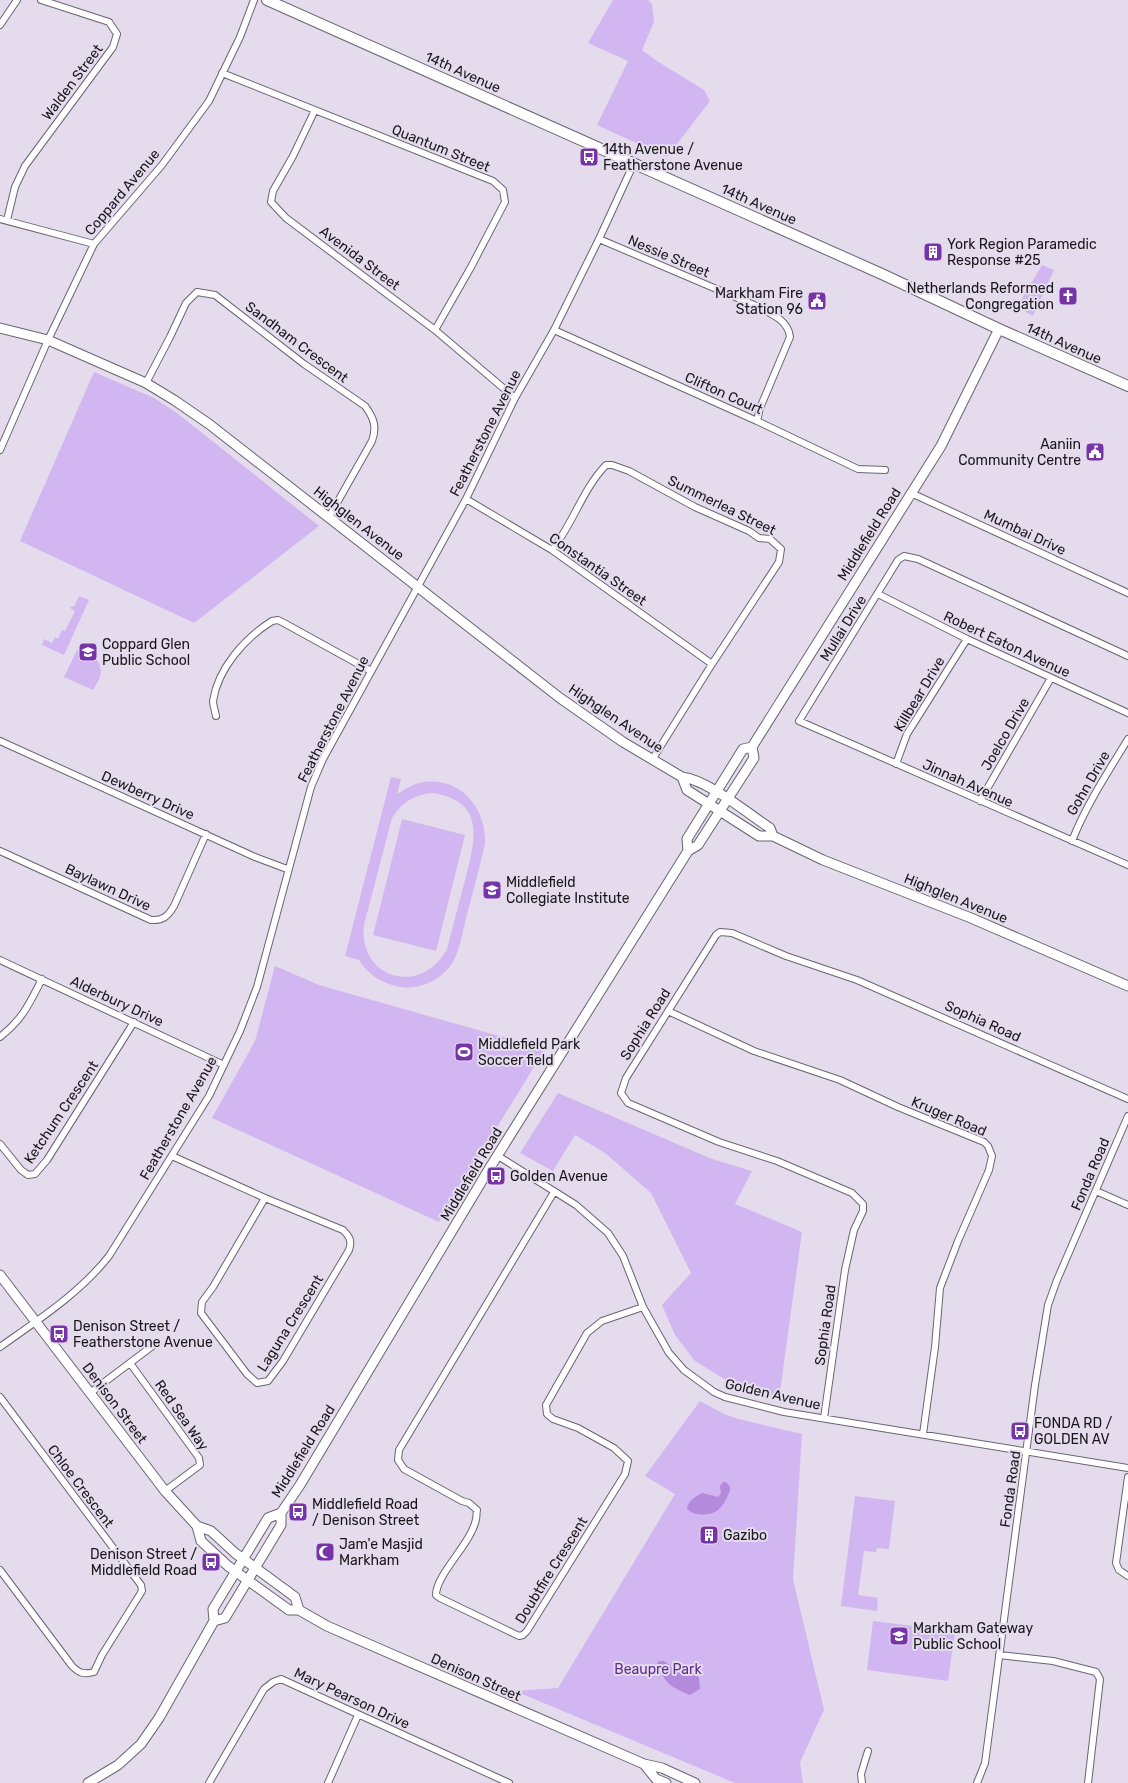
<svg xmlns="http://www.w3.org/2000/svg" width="1128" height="1783" font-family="Rubik,sans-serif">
<rect width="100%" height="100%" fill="#e4dced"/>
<!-- green -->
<path fill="#d2b6f1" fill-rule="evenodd" d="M613,0h35l4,4 2,18 -12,28 15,11 47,29 6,11 -43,56 -70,-32 31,-64 -40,-18z
M1042,265l12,5 -21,46 -16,-9z
M94,372l60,26 23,15 142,113 -125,97 -174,-82z
M79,596l10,4 -25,55 -22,-10 2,-6 8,4 3,-6 3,2 4,-9 3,1 10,-20 -5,-3 1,-2 3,1z
M77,650c13,1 27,11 23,26 -1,5 -5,10 -7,14l-29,-13z
M391,777l10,2 -4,15c7,-4 14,-9 22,-11 39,-9 68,24 66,61 -6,24 -12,49 -19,74 -3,14 -6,30 -13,44 -10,17 -33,28 -52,25 -18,-3 -32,-11 -42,-27l-14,-4zM432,793c57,8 42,51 32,91 -6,21 -11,43 -17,65 -26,48 -89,30 -83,-24l28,-107c10,-16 22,-23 40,-25z
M402,819l63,16 -29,116 -63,-16z
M275,966l44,19 226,64 -106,173 -227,-104 43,-77z
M558,1093l154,66 40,12 -17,33 67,28 -23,167 -53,-19 -31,-19 -20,-26 -13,-30 29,-32 -40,-80 -46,-40 -30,-18 -22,36 -33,-18z
M700,1401l24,13 14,5 64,15 -9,145 31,131 -24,52 3,21h-68l-220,-92 43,-3 117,-194 -30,-18z
M855,1496l40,5 -6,48 -12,-1 -1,4 -12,-1 -6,44 20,3 -1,13 -36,-5z
M873,1621l82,10 -7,50 -81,-11z"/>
<!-- water -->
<path fill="#b48add" d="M723,1482h3l4,5v3c-2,6 -6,15 -11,19 -6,7 -27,8 -32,-1 1,-7 9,-12 15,-15l16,4 3,-4 -1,-7z
M659,1661h5l13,11 8,4 11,-1 3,3 1,11 -10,6c-20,-8 -25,-12 -33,-31z"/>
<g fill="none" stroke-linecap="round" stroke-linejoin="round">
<defs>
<path id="street" d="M0,25l17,-25
M222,73l271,108 10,9 2,12 -34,65 -36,63
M315,110l-22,46 -20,35 -2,11 15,16 149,112 80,68
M0,219l94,25
M7,220l8,-33 10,-21 88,-119 4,-13 -8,-12 -68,-22
M599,239l155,66c15,8 34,14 36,32l-30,71 -3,13
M554,330l203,91 101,48 27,1
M146,383l24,-46 16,-34 11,-11 18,3 89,69 61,42c9,12 12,21 7,35l-43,76
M0,450l48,-110 46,-96 68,-79 47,-64 31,-64 14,-37
M911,493l217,100
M466,499l86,51 160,114
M552,550c21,-26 30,-60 54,-85h6l17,6 66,36 54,24 10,7 11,1 11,10 -2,13 -67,102 -60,96
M878,594l89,45 161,74
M1128,656l-210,-97 -14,-3 -6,4 -99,161 329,144
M216,716c-1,-5 -3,-11 -3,-15 5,-33 32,-63 59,-80l6,-1 6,3 87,48
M0,741l255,116 32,12
M896,764l11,-30 60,-95
M980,801l71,-123
M1072,841c14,-36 36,-69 56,-102
M0,851l151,69c12,1 17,-4 23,-14l32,-72
M0,960l224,105
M668,1011l86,40 86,29 58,27 86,35 4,4 4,10 -3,14 -31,71 -18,47 -5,59 -12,87
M0,1037c23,-18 29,-33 42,-58
M0,1144l21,26 7,5 7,-1 12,-14 87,-138
M172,1156l93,42 78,32c7,7 9,11 6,20l-66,111 -15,20 -11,2 -10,-9 -43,-57 -3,-4 1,-11 11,-15 52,-89
M498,1156l78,49 32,28 15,23 20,51 26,46 15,17 30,22 11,5 59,15 344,56
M1096,1191l32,14
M554,1192l-155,258 -1,10 6,9 58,32 7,2 8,7c-1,3 0,6 -1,9 -4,24 -40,55 -40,76l4,3 79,38 4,-1 4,-4 98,-157 3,-13 -14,-13 -36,-20 -25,-9 -6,-5 -1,-9 41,-72 15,-12 41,-14
M0,1347c38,-27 80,-54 109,-91l100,-160 31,-65 17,-44 54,-200 12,-28 143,-260 49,-101 39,-68 45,-91 35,-76
M130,1363l69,95 1,7 -35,26
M90,1393l65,-49
M0,1397l141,188 1,6 -40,64 -8,17c-10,3 -15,1 -22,-6l-72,-96
M824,1418l21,-148 9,-40 9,-19v-7l-11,-11 -21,-9 -54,-23 -58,-19 -91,-39 -7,-10 5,-15 90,-143 4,-3 12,1 54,23 71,24 271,119
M1128,1477l-12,86 3,7 9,6
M999,1655l54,6 43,11 4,7 -12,104
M209,1783l55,-94 9,-7 8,-3 228,104
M328,1783l30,-68
M862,1783l-1,-9 7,-23
M977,1783l8,-20 50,-378 13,-80 9,-25 71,-164"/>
<path id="secondary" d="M0,328l48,12 98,43 28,17 35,24 351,274 63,44 59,35c26,3 65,36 88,51l3,8
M682,777l5,13 72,46h14l50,24 148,58 157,68
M688,851l-1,-12 56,-90 9,-2
M0,1275l165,216 32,35 14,5 24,22 60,44 4,13
M197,1526l4,15 27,25 61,44h10l28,16 317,138 18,4 33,15
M214,1621l11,-3 56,-93v-12
M644,1764l12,15 10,4
M88,1783l30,-18 23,-21 18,-26 55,-97 -1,-12 55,-91 13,-5 19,-28 189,-316 199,-318 10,-6 56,-87 -2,-11 189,-301 58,-117"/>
<path id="primary" d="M267,0l617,275 115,54 129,57"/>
</defs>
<!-- street casing -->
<use href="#street" stroke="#6a6372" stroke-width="8"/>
<!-- secondary casing -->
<use href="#secondary" stroke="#6a6372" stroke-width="11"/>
<!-- primary casing -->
<use href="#primary" stroke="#6a6372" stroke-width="12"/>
<!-- street -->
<use href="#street" stroke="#fff" stroke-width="6"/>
<!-- secondary -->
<use href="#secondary" stroke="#fff" stroke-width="9"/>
<!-- primary -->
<use href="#primary" stroke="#fff" stroke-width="10"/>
</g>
<!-- icons -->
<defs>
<symbol id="bus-square" viewBox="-11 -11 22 22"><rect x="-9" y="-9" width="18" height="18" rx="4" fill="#7634a8" stroke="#e4dced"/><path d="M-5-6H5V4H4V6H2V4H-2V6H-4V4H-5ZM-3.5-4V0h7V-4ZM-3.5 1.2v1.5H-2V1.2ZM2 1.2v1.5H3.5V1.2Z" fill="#fff"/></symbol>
<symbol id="building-square" viewBox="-11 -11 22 22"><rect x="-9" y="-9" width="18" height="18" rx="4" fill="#7634a8" stroke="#e4dced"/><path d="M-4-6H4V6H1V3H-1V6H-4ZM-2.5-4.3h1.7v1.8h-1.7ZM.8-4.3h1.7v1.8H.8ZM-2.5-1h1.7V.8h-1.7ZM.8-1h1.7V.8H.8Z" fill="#fff"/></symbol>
<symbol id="church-square" viewBox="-11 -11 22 22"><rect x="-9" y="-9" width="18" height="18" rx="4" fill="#7634a8" stroke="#e4dced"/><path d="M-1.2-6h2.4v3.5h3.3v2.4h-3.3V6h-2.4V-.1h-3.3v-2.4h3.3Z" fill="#fff"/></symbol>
<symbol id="civic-square" viewBox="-11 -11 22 22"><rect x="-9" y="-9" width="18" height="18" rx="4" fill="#7634a8" stroke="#e4dced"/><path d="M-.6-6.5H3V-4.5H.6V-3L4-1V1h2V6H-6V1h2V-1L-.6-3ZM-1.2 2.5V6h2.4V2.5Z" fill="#fff"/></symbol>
<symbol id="school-square" viewBox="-11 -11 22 22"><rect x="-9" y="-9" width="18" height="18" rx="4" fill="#7634a8" stroke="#e4dced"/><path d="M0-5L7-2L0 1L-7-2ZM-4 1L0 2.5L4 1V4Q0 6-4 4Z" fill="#fff"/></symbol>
<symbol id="stadium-square" viewBox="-11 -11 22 22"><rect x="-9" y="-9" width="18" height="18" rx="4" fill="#7634a8" stroke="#e4dced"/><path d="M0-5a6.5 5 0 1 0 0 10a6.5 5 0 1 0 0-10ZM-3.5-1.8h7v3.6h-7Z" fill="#fff"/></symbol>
<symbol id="mosque-square" viewBox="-11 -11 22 22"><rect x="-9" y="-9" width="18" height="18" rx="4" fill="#7634a8" stroke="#e4dced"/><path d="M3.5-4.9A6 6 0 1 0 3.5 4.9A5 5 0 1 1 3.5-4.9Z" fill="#fff"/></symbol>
</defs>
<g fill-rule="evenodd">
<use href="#bus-square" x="578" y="146" width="22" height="22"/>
<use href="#building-square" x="922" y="241" width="22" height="22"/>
<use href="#church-square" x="1057" y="285" width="22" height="22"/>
<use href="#civic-square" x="806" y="290" width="22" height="22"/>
<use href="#civic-square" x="1084" y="441" width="22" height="22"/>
<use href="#school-square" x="77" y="641" width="22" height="22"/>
<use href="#school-square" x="481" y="879" width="22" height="22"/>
<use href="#stadium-square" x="453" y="1041" width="22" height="22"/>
<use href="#bus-square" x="485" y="1165" width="22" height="22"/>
<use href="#bus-square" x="48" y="1323" width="22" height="22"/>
<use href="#bus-square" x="1009" y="1420" width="22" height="22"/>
<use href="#bus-square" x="287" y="1501" width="22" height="22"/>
<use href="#building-square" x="698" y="1524" width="22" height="22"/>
<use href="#mosque-square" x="314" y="1541" width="22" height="22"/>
<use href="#bus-square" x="200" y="1551" width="22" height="22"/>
<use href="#school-square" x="888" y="1625" width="22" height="22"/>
</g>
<g text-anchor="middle" stroke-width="4" stroke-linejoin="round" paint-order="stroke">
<!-- street labels -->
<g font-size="14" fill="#18161b" stroke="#e4dced">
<text transform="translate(463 72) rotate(24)" y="5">14th Avenue</text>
<text transform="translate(72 82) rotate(-53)" y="5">Walden Street</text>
<text transform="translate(441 148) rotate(22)" y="5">Quantum Street</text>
<text transform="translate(122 192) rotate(-50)" y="5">Coppard Avenue</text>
<text transform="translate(759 204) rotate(24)" y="5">14th Avenue</text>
<text transform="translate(669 256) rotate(23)" y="5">Nessie Street</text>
<text transform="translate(360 258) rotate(37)" y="5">Avenida Street</text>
<text transform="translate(297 342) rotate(37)" y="5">Sandham Crescent</text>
<text transform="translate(1064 343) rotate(24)" y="5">14th Avenue</text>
<text transform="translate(724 393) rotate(24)" y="5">Clifton Court</text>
<text transform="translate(485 433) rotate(-63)" y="5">Featherstone Avenue</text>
<text transform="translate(722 505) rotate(26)" y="5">Summerlea Street</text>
<text transform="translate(359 523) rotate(38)" y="5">Highglen Avenue</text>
<text transform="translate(1025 532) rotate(25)" y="5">Mumbai Drive</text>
<text transform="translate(869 534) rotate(-58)" y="5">Middlefield Road</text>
<text transform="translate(598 569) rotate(35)" y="5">Constantia Street</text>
<text transform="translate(843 628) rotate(-58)" y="5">Mullai Drive</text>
<text transform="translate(1007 644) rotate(25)" y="5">Robert Eaton Avenue</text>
<text transform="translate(919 694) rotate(-59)" y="5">Killbear Drive</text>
<text transform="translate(616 718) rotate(34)" y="5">Highglen Avenue</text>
<text transform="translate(333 719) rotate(-63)" y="5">Featherstone Avenue</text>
<text transform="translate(1005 734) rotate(-60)" y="5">Joelco Drive</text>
<text transform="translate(968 783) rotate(24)" y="5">Jinnah Avenue</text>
<text transform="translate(1088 783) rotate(-60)" y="5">Gohn Drive</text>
<text transform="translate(148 795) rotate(24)" y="5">Dewberry Drive</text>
<text transform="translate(108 887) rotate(25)" y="5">Baylawn Drive</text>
<text transform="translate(956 898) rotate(22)" y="5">Highglen Avenue</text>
<text transform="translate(117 1001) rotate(25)" y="5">Alderbury Drive</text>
<text transform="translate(983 1021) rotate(24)" y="5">Sophia Road</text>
<text transform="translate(645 1024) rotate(-58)" y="5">Sophia Road</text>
<text transform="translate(61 1112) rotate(-56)" y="5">Ketchum Crescent</text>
<text transform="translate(949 1116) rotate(23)" y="5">Kruger Road</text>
<text transform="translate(178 1118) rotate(-60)" y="5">Featherstone Avenue</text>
<text transform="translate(471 1174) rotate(-59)" y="5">Middlefield Road</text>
<text transform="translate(1090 1174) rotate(-67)" y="5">Fonda Road</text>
<text transform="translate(290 1323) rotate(-58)" y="5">Laguna Crescent</text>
<text transform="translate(825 1325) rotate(-82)" y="5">Sophia Road</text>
<text transform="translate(773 1394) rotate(13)" y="5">Golden Avenue</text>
<text transform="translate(115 1403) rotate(53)" y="5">Denison Street</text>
<text transform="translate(182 1415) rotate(55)" y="5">Red Sea Way</text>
<text transform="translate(303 1451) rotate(-58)" y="5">Middlefield Road</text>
<text transform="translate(81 1486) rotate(53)" y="5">Chloe Crescent</text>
<text transform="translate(1010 1489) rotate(-82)" y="5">Fonda Road</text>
<text transform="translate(551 1570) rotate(-58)" y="5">Doubtfire Crescent</text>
<text transform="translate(476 1677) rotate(24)" y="5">Denison Street</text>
<text transform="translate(352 1698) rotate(25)" y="5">Mary Pearson Drive</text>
</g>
<!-- poi labels -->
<g font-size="14" fill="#18161b" stroke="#e4dced" text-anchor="start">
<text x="603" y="154">14th Avenue /<tspan x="603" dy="16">Featherstone Avenue</tspan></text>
<text x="947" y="249">York Region Paramedic<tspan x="947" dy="16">Response #25</tspan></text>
<text x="1054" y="293" text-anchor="end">Netherlands Reformed<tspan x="1054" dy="16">Congregation</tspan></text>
<text x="803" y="298" text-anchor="end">Markham Fire<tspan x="803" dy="16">Station 96</tspan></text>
<text x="1081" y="449" text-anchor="end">Aaniin<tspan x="1081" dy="16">Community Centre</tspan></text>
<text x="102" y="649">Coppard Glen<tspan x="102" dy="16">Public School</tspan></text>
<text x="506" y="887">Middlefield<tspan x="506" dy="16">Collegiate Institute</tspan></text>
<text x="478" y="1049">Middlefield Park<tspan x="478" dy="16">Soccer field</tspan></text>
<text x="510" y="1181">Golden Avenue</text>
<text x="73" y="1331">Denison Street /<tspan x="73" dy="16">Featherstone Avenue</tspan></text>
<text x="1034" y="1428">FONDA RD /<tspan x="1034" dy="16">GOLDEN AV</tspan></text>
<text x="312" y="1509">Middlefield Road<tspan x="312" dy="16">/ Denison Street</tspan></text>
<text x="723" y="1540">Gazibo</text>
<text x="339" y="1549">Jam'e Masjid<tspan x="339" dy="16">Markham</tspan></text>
<text x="197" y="1559" text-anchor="end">Denison Street /<tspan x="197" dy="16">Middlefield Road</tspan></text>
<text x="913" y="1633">Markham Gateway<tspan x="913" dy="16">Public School</tspan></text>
</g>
<!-- park labels -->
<g font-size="14" fill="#612b8b" stroke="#e4dced">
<text x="658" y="1674">Beaupre Park</text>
</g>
</g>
</svg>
